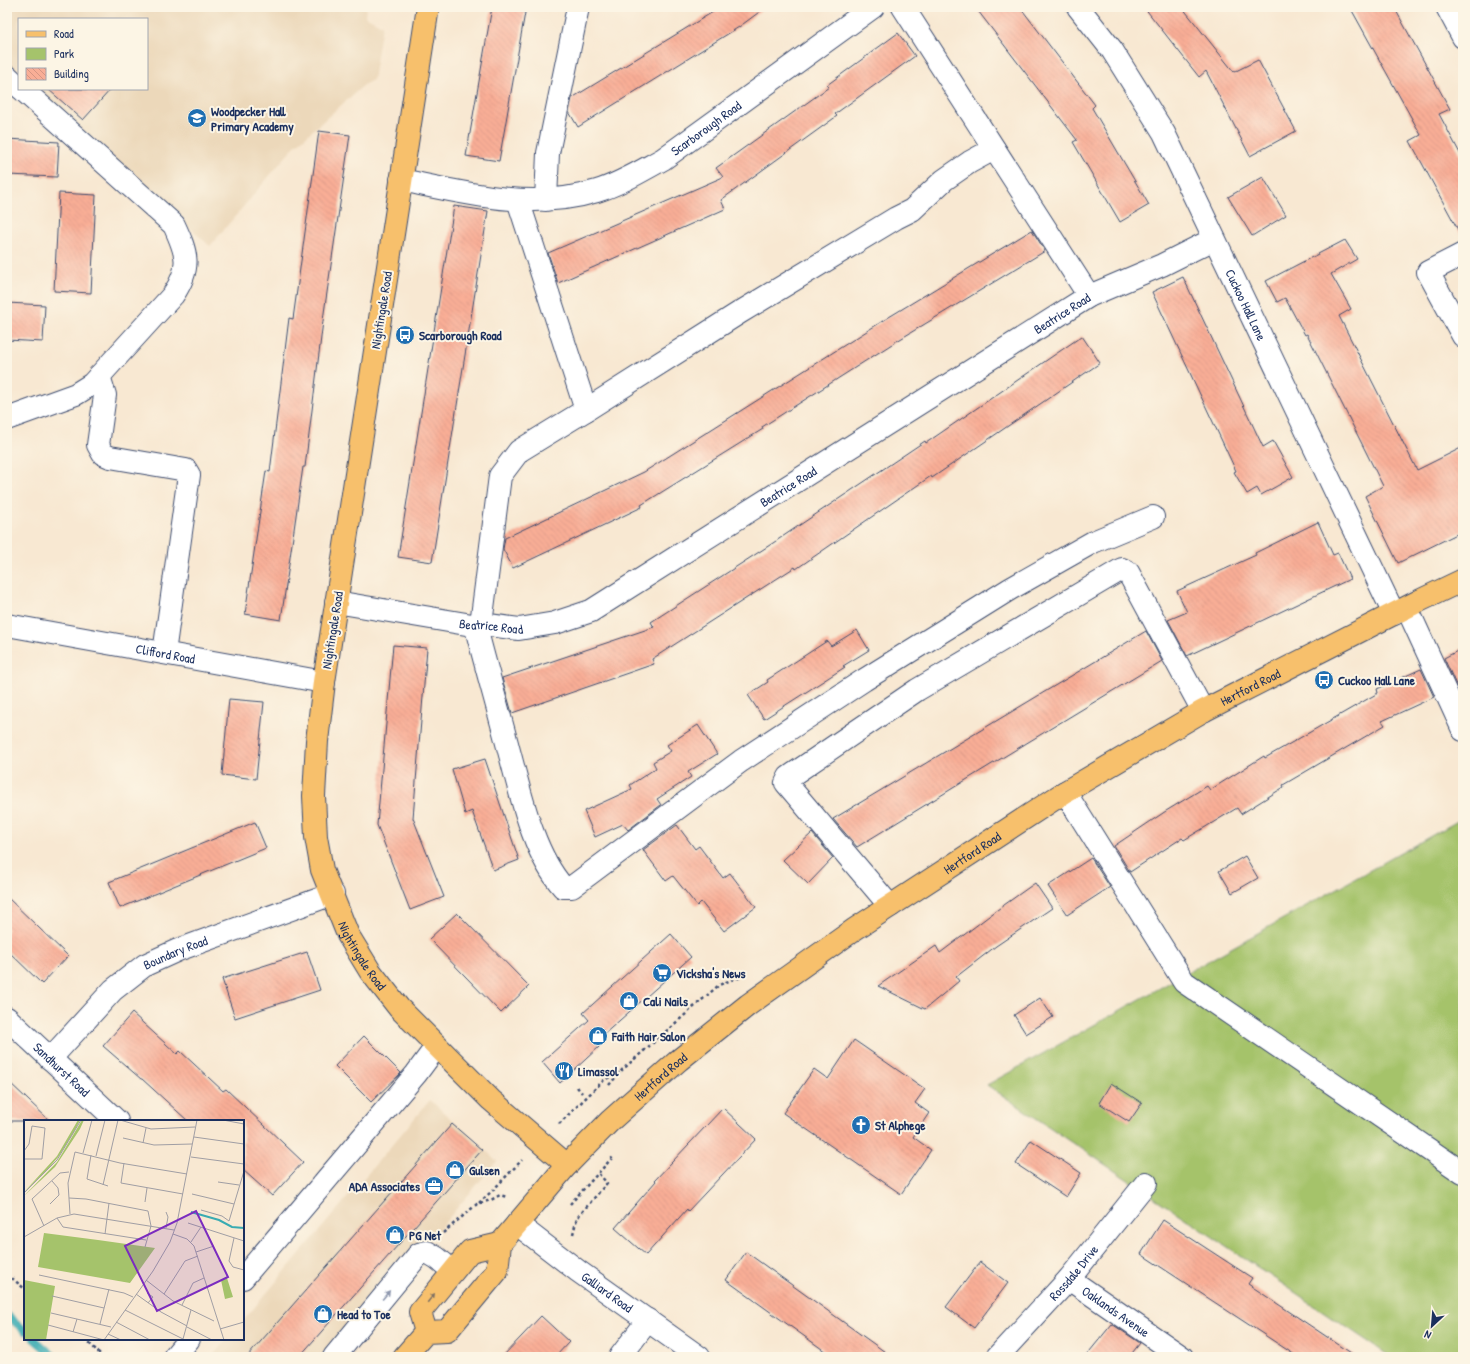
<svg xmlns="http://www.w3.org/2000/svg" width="1470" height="1364" font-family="'Patrick Hand',sans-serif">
<defs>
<pattern id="building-back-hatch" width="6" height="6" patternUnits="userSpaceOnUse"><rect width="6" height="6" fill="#f9ae96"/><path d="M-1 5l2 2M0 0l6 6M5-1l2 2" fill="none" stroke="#d59684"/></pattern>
</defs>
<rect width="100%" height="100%" fill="#fcf5e5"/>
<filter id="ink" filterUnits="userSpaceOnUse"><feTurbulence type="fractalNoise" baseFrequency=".025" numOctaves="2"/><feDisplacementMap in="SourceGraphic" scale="8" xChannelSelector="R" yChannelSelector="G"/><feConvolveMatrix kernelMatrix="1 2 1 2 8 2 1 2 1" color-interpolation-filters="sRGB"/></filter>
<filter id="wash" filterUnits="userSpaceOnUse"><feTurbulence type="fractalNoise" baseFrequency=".012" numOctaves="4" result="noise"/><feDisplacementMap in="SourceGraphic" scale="16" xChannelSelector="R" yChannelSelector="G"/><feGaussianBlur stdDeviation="0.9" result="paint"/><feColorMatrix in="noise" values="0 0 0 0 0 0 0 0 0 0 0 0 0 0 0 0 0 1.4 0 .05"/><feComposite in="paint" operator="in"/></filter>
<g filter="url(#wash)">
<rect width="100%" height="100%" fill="#f8e8d2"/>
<!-- built -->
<path fill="#ecd8ba" d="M7,7h359l-1,9 17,9 -9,55 -8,4 -71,63 -84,99 -175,-157h112v-70h-128v56l-12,-11z
M430,1100l67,61 -166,196h-119l15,-18h16v-18z"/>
<!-- green -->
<path fill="#a5c36b" stroke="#607964" d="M1463,818v539h-72l-404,-272z"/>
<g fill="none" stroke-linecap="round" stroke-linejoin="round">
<!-- stream -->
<path stroke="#39abb2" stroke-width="8" d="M7,1315l18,16
M34,1339l21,18"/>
</g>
<g id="blocks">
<!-- building -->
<path fill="url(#building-back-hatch)" d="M492,7h34l-27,154 -33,-5z
M721,7h45l-27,20 -161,100 -9,-15 3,-14z
M975,7h45l75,98 -3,3 57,97 -29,17 -47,-80 4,-2z
M1144,7h38l52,65 24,-12 38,71 -46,25 -44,-85 -7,6z
M1350,7h44l56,102 -11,5 24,45v80l-53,-98 11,-6z
M898,33l17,23 -80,58 2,2 -116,84 4,9 -167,74 -10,-30 175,-76 -7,-9 113,-81 -2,-2z
M48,89h63l-28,31z
M319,131l31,4 -26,178 -19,154h-2l-22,153 -36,-6 21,-143 4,1 19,-154 4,1z
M7,139l52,3 -2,35 -50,-2z
M1263,177l23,38 -34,21 -24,-39z
M59,193l37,2 -5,98 -37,-2z
M454,206l34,5 -56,351 -34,-5z
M1032,230l13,21 -153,93 -130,83 1,2 -122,76 1,2 -129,61 -10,-19 2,-11 139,-66 245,-155z
M1345,240l12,19 -26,15 20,35 -12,7 78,154 46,-23v84l-65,32 -33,-67 18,-10 -76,-152 -2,1 -20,-37 -8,4 -11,-21z
M1183,277l80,170 10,-6 20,36 -32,18 -4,-7 -10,6 -13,-22 2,-1 -84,-179z
M7,303l38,2 -2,37 -36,-2z
M1082,336l18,27 -168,115 -1,-2 -135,93 -1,-2 -143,92 2,5 -142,49 -10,-35 152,-51 -3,-5 122,-79 152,-102 1,2z
M1318,522l15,33 5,-2 12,26 -163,77 -19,-36 19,-8 -10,-21 79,-36 -1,-2z
M857,630l12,20 -26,16 2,1 -81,52 -16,-24 20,-13 -1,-2 60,-39 4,5z
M1146,631l16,30 -165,100 -140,86 -24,-28z
M393,645l34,3 -14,170 31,79 -34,13 -33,-85z
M1463,648v36l-6,3 -13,-29z
M1421,669l13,28 -52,24 3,4 -102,60 1,2 -43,27 -4,-6 -53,32 -2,-2 -52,34 -16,-26 52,-35 41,-25 3,4 54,-34 1,2 113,-65 -1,-4z
M229,699l35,3 -8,77 -34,-4z
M698,725l19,29 -29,18 3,5 -34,22 4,6 -33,25 -5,-6 -28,13 -11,-26 48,-22 -2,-4 26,-17 -3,-6 18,-11 -4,-6z
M485,759l34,101 -26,10 -21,-59 -7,3 -13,-45z
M255,822l11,26 -146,60 -11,-26z
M677,825l18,24 4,-3 24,32 7,-5 26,34 -32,24 -23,-29 -4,4 -24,-30 -7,5 -23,-31z
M812,833l21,25 -25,26 -25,-24z
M1245,856l13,22 -26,15 -13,-22z
M1091,858l19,29 -43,28 -19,-29z
M1035,883l17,25 -56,38 -40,31 3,4 -34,28 -47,-23 58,-40 4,7 57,-43z
M7,897l61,59 -26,28 -35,-34z
M457,913l72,73 -28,27 -72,-74z
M671,934l20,23 -89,79 3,3 -8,6 2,2 -39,36 -18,-21 47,-42 -6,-7z
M307,952l13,38 -85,28 -13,-39z
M1040,998l13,19 -27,17 -12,-19z
M132,1013l45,41 3,-3 43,40 3,-2 77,73 -31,34 -29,-26v-49h-55l-46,-42h-1l-38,-33z
M364,1036l37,37 -30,29 -36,-36z
M854,1040l71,49 -10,14 14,10 -16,24 18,13 -30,44 -118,-81 31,-44 14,10z
M7,1080l43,41h-43z
M1111,1083l31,20 -13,19 -30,-19z
M723,1108l33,31 -68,72 -1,-2 -41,46 -31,-27 41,-47 -1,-1z
M452,1124l30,26 -183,207h-52z
M1031,1140l50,33 -15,24 -50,-33z
M1163,1220l89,58 -4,6 109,73h-59l-157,-103z
M746,1252l146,105h-59l-107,-77z
M980,1262l28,21 -34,45 -28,-21z
M541,1316l28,26 -14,15h-53z
M1112,1324l28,19 -11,14h-44z"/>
</g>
</g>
<g filter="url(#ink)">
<use href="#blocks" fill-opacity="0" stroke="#3c4b6f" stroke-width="1"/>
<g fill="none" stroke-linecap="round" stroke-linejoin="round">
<defs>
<g id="minor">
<path d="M903,7l186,289"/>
<path id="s1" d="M1078,7l34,43 52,83 230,481"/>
<path d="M1447,7l16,30"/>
<path d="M7,76l12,11"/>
<path id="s2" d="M401,180c64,13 131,31 196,11 23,-7 44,-20 66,-32l210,-152"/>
<path d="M518,200l68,210"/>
<path d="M546,200l2,-47 30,-146"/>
<path d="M1463,254l-35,18 35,64"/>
<path d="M99,376l6,19 -7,50 5,9 7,3 76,13 3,5 -25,178"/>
<path d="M7,419l69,-25 16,-10 81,-89c19,-28 14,-42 1,-70l-152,-136"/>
<path id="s3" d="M336,602l136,23 9,-1 38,5 36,-6 36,-12 498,-315 73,-31 52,-26"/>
<path d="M1407,608l56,122"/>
<path d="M475,624c11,43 23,85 34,127 12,44 24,102 54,136h9l169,-126 123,-81 146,-91 83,-47 60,-25"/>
<path d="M481,624l19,-148 19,-25 67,-41 153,-97 157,-95 16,-8 32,-30 26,-18 24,-13"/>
<path id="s4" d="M7,625l317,57"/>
<path d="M1065,792l119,190 279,191"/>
<path d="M890,906l-104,-123 3,-6 128,-87 205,-121 6,3 75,139"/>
<path id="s5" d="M7,1018l110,103"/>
<path id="s6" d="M50,1059l63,-69 32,-25 33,-15 155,-56"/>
<path id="s7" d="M517,1224l61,47 121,86"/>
<path d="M243,1278l173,-204 20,-27"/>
<path id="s8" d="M1069,1279l113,78"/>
<path d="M174,1357l15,-18"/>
<path d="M334,1357l85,-103 8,-2 10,6 16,13"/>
<path d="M620,1357l28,-37"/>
<path id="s9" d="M997,1357l72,-78 77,-96"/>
</g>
<g id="major">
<path id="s10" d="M428,7l-104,675 -7,59 -3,55 2,41 6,33 26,65 22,36 29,37 92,92 76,65"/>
<path d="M426,1332l-6,-20 50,-61 30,-7"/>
<path id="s11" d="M404,1357l22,-25 21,-1 50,-60 3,-27 67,-79 43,-44 19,-17 50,-44 69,-55 107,-76 210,-137 138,-81 216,-110 44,-21"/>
</g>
</defs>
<!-- minor casing -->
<use href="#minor" stroke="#3c4b6f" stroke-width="24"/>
<!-- major casing -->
<use href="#major" stroke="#3c4b6f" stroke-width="24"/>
<!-- path -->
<path stroke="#3c4b6f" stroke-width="2.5" stroke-dasharray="3 3" stroke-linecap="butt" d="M609,1085l13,-15 97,-85 17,-7h6
M577,1087l5,6
M559,1124l45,-44 15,-8
M479,1203l14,-13 29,-30
M570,1204l43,-47
M443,1233l34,-29 14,-4 9,-5 7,2
M573,1234l4,-16 30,-35 -9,-10
M7,1274l18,15
M85,1339l18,18"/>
<!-- minor -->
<use href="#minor" stroke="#fff" stroke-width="22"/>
<!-- major -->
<use href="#major" stroke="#f7c06c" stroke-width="22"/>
</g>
<!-- one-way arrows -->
<defs><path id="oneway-solid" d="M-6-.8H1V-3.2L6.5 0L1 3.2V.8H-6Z"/></defs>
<use fill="#8d97ae" href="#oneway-solid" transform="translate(386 1295) rotate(-50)"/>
<use fill="#7e7064" href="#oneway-solid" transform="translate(431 1298) rotate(-51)"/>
</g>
<!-- icons -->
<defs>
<symbol id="school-disc" viewBox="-11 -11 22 22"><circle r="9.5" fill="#1f6fb2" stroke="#fcf5e5"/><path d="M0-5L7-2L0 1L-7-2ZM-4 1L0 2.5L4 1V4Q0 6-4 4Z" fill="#fff"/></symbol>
<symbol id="bus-disc" viewBox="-11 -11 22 22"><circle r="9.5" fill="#1f6fb2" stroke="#fcf5e5"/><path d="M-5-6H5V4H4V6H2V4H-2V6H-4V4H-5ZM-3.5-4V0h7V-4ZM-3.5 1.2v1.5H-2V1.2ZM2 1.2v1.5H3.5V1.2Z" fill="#fff"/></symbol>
<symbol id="supermarket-disc" viewBox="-11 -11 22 22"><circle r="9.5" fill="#1f6fb2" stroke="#fcf5e5"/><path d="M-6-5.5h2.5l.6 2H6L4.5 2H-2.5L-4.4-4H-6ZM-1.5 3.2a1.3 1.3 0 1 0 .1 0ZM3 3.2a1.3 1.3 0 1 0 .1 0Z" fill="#fff"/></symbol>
<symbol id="shop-disc" viewBox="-11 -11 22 22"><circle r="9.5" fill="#1f6fb2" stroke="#fcf5e5"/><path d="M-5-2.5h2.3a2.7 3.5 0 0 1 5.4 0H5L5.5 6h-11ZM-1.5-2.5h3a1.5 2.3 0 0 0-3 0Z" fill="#fff"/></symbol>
<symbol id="restaurant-disc" viewBox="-11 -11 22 22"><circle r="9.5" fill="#1f6fb2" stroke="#fcf5e5"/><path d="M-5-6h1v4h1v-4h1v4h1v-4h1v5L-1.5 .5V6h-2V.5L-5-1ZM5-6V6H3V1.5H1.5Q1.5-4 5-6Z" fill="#fff"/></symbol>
<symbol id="church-disc" viewBox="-11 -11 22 22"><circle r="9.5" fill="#1f6fb2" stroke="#fcf5e5"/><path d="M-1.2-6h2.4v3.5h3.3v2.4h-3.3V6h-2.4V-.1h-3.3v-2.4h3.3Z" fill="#fff"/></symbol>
<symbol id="office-disc" viewBox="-11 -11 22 22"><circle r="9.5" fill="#1f6fb2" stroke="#fcf5e5"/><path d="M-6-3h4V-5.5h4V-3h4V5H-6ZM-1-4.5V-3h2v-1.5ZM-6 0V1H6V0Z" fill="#fff"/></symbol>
</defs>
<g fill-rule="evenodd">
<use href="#school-disc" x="186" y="107" width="22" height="22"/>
<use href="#bus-disc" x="394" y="324" width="22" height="22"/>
<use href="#bus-disc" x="1313" y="669" width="22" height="22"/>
<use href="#supermarket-disc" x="651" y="962" width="22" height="22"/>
<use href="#shop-disc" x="618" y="990" width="22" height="22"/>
<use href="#shop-disc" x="587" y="1025" width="22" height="22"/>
<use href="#restaurant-disc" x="553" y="1060" width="22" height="22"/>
<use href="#church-disc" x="850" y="1114" width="22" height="22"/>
<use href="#shop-disc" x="444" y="1159" width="22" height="22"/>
<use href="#office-disc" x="423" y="1175" width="22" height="22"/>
<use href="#shop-disc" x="384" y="1224" width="22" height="22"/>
<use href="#shop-disc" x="312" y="1303" width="22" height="22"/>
</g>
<g text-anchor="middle" stroke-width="4" stroke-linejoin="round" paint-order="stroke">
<!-- poi labels -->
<g font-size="13" font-weight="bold" fill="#1b2f5e" stroke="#fcf5e5" text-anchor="start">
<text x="211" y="116">Woodpecker Hall<tspan x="211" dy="15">Primary Academy</tspan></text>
<text x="419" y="340">Scarborough Road</text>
<text x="1338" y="685">Cuckoo Hall Lane</text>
<text x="676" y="978">Vicksha's News</text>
<text x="643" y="1006">Cali Nails</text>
<text x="612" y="1041">Faith Hair Salon</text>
<text x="578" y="1076">Limassol</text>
<text x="875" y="1130">St Alphege</text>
<text x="469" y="1175">Gulsen</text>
<text x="420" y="1191" text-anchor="end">ADA Associates</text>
<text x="409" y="1240">PG Net</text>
<text x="337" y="1319">Head to Toe</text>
</g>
<!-- street labels -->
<g font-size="13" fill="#1b2f5e" stroke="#fcf5e5">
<text dy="5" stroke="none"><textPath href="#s2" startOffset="325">Scarborough Road</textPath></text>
<text dy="5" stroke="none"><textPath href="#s1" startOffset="343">Cuckoo Hall Lane</textPath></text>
<text transform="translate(381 310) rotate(-81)" y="5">Nightingale Road</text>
<text dy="5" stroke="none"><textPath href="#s3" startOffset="817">Beatrice Road</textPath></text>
<text dy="5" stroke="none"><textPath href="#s3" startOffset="493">Beatrice Road</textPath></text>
<text dy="5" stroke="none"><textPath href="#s3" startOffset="157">Beatrice Road</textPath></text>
<text transform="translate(332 630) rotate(-81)" y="5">Nightingale Road</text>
<text dy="5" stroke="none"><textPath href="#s4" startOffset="161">Clifford Road</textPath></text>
<text dy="5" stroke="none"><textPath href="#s11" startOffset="1100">Hertford Road</textPath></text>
<text dy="5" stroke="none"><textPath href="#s11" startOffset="776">Hertford Road</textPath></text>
<text dy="5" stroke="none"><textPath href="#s6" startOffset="167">Boundary Road</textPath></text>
<text dy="5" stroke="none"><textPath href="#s10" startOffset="967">Nightingale Road</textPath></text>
<text dy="5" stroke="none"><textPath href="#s5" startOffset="75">Sandhurst Road</textPath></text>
<text dy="5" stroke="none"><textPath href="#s11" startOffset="392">Hertford Road</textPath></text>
<text dy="5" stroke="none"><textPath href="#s9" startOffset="114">Rossdale Drive</textPath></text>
<text dy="5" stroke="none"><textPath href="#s7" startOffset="113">Galliard Road</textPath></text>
<text dy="5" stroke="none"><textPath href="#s8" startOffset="57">Oaklands Avenue</textPath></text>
</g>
</g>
<!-- overview -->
<g transform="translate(24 1120)">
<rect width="220" height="220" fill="#f8e8d2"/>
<path d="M54,0h2l-6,12 -15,24 -12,14 -23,22 33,-36zM58,0h2l-4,9 -25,38 -31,29 33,-34zM20,113l54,7 57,8 -25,35 -92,-16zM203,158l6,19 -8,2 -4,-19zM0,160l31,6 -9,54h-22z" fill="#a5c36b"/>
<path fill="none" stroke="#39abb2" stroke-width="2" d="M167,92l28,8 13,7 12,1"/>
<path fill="none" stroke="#a09ea4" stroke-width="1" d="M96,0l31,9 44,-2M199,0l21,4M170,17l50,7M99,18l31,7 38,-1M119,23l3,-15M0,31l5,-7 3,-18 13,2 -3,31h-18M59,33l9,-33M67,35l-4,24 21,7M72,36l9,-36M167,37l53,7M100,43l-3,20 62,11M194,62l21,3M79,65l15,-65M0,73l33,-33 24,-40M168,74l42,10M45,78l17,1 62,12 3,15 -6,21M121,82l2,-14M26,84l9,-9 -1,-7 -6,-7M177,90l21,6 7,5 15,-50M142,92l2,5 -2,11M46,94l-2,-31 7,-31 45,11 67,11M33,98l6,9 83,13M164,103l56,18M20,106l-12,-27 28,-26 9,-1M81,114l4,-31M149,114l14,5 7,7 30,94M0,117l33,-19 17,-4 100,16M210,118l-5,23 4,6 11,3M167,122l10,-15M172,132l18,-6M15,155l85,18 9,4M122,160l27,21 41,20M123,173l6,4 -5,6M112,174l25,18 26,14M140,174l21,-33 13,-5M28,176l52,12M158,185l11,-22 11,-5M101,190l58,29M27,193l60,14M92,202l34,18M76,204l9,-35M24,205l56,15M163,207l25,13M196,209l24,-7M49,212l4,-13M84,214l13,6M159,219l8,-29M80,220l49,-69 17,-29 7,-19 20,-103"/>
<path fill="#7b2cbf" fill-opacity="0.15" stroke="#7b2cbf" stroke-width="2" d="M172,91l32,66 -71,34 -32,-65z"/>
<rect width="220" height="220" fill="none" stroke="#1b2f5e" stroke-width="2"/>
</g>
<!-- margin -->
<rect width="1470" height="1364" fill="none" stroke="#fcf5e5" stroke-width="24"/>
<!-- legend -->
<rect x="18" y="18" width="130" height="72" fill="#fcf5e5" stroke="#a2a6af"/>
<rect x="26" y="31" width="20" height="6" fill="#f7c06c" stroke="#a2a6af"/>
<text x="54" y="38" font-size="12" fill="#1b2f5e">Road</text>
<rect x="26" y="48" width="20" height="12" fill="#a5c36b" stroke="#a2a6af"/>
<text x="54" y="58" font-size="12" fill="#1b2f5e">Park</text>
<rect x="26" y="68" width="20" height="12" fill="url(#building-back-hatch)" stroke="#a2a6af"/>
<text x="54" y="78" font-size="12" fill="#1b2f5e">Building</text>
<!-- north arrow -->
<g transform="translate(1432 1326) rotate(206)" stroke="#fcf5e5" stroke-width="3" paint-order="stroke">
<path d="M0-3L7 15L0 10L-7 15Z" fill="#1b2f5e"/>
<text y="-6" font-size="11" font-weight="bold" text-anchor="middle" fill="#1b2f5e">N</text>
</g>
</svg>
